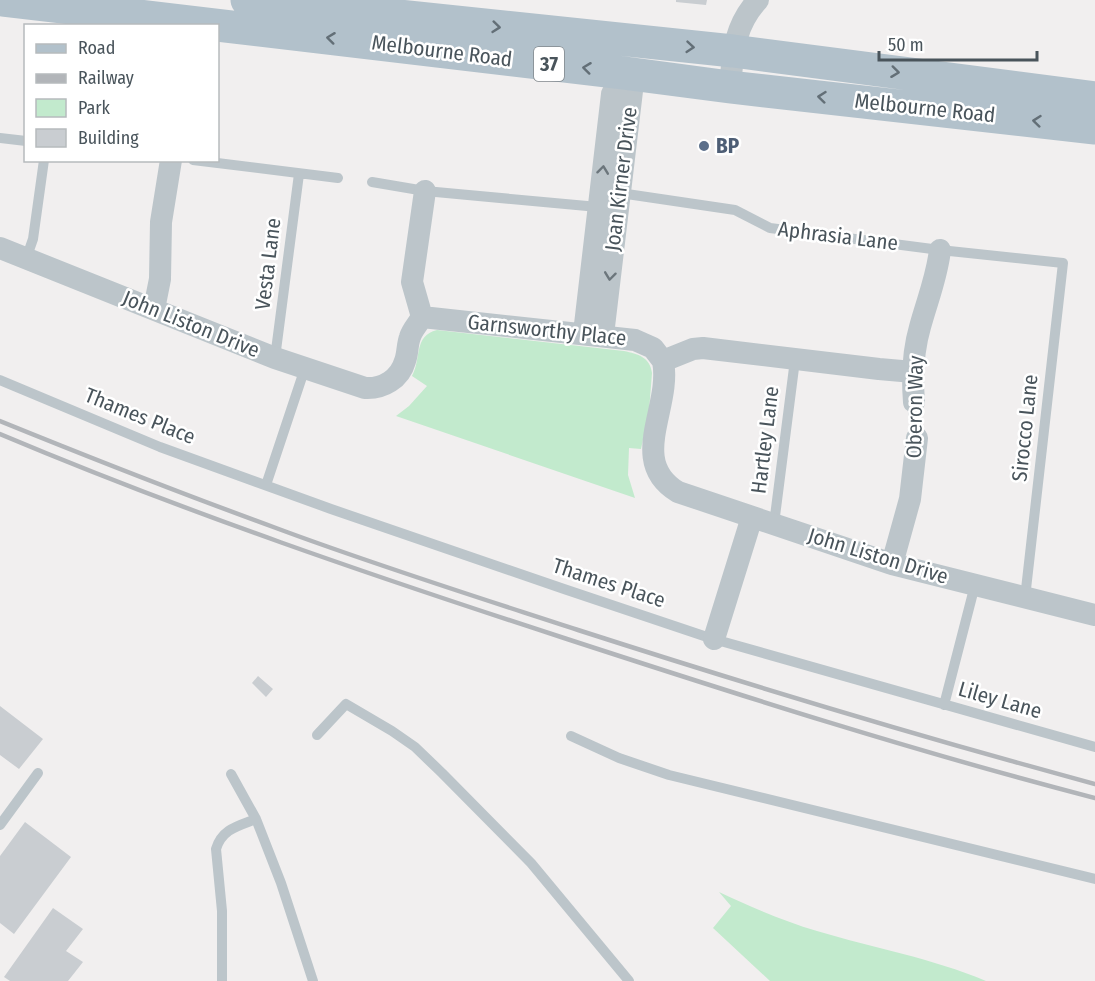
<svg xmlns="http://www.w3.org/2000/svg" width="1095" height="981" font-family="'Fira Sans Condensed',sans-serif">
<rect width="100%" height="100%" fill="#f1efef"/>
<!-- green -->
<path fill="#c2eacd" d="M437,330l187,21c14,3 26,6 28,22l-3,38 -8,38 -12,-1 -1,27 7,23 -239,-82 13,-10 18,-20 -15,-10c10,-18 1,-40 25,-46z
M719,892c32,15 64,29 98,39 56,17 115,27 169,50h-216l-57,-53 18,-22z"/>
<!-- building -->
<path fill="#c9cdd1" d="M676,0h31l-1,5 -30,-3z
M258,676l15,13 -7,8 -14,-14z
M0,706l43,33 -24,30 -19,-14z
M25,822l46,35 -57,77 -14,-11v-67z
M53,908l30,21 -17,22 17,11 -15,19h-58l-6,-4z"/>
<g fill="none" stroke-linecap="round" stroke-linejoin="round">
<!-- lane -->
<path stroke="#bcc5ca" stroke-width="10" d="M0,138l26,3
M193,160l145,18
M372,182l53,9 173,16
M620,193l115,17 35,18 170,22 123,13 -38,335
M26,259l7,-20 11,-79
M275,358l24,-184
M0,380l160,67 171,62 233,80 146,49 385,109
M914,402c-5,13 7,23 3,36
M266,485l39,-117
M774,524l21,-164
M944,705l31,-120
M317,735l29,-31 46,27 23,16 27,26 89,90 98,118
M571,736l48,22 50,17 426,104
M231,774l25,45
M0,825l38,-52
M222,981v-70l-6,-62c6,-20 22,-23 40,-30l25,64 32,98"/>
<!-- street -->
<path stroke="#bcc5ca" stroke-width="22" d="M730,87c3,-34 4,-61 28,-87
M0,248l275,110 90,30c18,1 35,-9 40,-27 3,-8 2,-16 5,-24 2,-7 8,-13 12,-20l-10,-35 13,-91
M154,309l6,-30 1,-57 10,-62
M422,317l213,23 18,8 10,13 30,-12 10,-1 176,21 34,3
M584,333l28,-239 12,-21
M603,335l29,-244 -8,-18
M663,361c9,47 -36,100 15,131l214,72 203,51
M914,402c-2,-25 -1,-51 6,-75 7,-26 17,-50 20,-77
M892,564l18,-65 7,-61
M714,639l38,-122"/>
<!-- primary -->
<path stroke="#b2c1cb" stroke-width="33" d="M3,0l621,73 106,14 365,41
M247,0l486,51 362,47"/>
<!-- rail -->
<path stroke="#b2b5b9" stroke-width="4.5" d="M0,421c91,37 183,73 276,107 99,37 201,69 302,102 171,55 343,107 517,154
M0,434c185,78 376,143 567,205 175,57 350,113 528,159"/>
</g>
<!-- one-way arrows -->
<defs><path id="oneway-chevron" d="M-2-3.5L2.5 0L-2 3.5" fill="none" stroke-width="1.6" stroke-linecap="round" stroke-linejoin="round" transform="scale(1.5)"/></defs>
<g stroke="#636f77">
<use href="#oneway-chevron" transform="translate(496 27) rotate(6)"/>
<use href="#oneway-chevron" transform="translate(331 38) rotate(-173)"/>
<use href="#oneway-chevron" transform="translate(690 47) rotate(5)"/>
<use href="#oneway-chevron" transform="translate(587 68) rotate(-173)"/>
<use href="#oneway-chevron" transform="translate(895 72) rotate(7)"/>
<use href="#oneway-chevron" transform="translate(822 97) rotate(-174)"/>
<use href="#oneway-chevron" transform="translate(1037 121) rotate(-174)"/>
</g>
<g stroke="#6c767c">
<use href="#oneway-chevron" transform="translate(603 170) rotate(-83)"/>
<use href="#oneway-chevron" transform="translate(610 276) rotate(97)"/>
</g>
<!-- markers -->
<circle fill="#5c6f8a" stroke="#fff" stroke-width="2" cx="704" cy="146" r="6"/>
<g text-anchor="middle" stroke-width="5" stroke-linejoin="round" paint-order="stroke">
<!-- shield labels -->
<rect fill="#fff" stroke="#80878c" stroke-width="1.5" x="534" y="47" width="30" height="34" rx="4.5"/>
<g font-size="20" font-weight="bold" fill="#49545b">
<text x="549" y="71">37</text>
</g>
<!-- street labels -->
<g font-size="21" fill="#49545b" stroke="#fff">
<text transform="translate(442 51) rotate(7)" y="7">Melbourne Road</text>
<text transform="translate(925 108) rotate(6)" y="7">Melbourne Road</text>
<text transform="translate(621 179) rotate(-83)" y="7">Joan Kirner Drive</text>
<text transform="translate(838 236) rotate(7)" y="7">Aphrasia Lane</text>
<text transform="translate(268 264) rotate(-83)" y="7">Vesta Lane</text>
<text transform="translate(191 324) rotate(22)" y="7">John Liston Drive</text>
<text transform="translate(547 330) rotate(6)" y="7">Garnsworthy Place</text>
<text transform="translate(915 407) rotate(-89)" y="7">Oberon Way</text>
<text transform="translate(140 416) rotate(22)" y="7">Thames Place</text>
<text transform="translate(1025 428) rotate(-84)" y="7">Sirocco Lane</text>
<text transform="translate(765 440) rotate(-83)" y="7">Hartley Lane</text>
<text transform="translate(878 556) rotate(17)" y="7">John Liston Drive</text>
<text transform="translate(609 583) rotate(18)" y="7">Thames Place</text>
<text transform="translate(1000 700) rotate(16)" y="7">Liley Lane</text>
</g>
<!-- service labels -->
<g font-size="21" font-weight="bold" fill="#4e5e75" stroke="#fff" text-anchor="start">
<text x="716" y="153">BP</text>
</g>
</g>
<!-- legend -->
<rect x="24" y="24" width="195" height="138" fill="#ffffff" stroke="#b6bbbd" stroke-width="1.5"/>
<rect x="36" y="44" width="30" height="9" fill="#b2c1cb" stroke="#b6bbbd" stroke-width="1.5"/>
<text x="78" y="54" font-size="18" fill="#49545b">Road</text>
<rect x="36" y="74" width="30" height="9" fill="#b2b5b9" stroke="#b6bbbd" stroke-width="1.5"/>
<text x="78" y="84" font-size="18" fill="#49545b">Railway</text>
<rect x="36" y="99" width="30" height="18" fill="#c2eacd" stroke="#b6bbbd" stroke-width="1.5"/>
<text x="78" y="114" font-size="18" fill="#49545b">Park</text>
<rect x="36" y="129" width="30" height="18" fill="#c9cdd1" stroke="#b6bbbd" stroke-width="1.5"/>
<text x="78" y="144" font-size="18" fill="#49545b">Building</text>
<!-- scale -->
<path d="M879 51v9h158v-9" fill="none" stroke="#49545b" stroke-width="3"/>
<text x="888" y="51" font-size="18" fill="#49545b" stroke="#ffffff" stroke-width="4.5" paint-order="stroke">50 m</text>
</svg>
